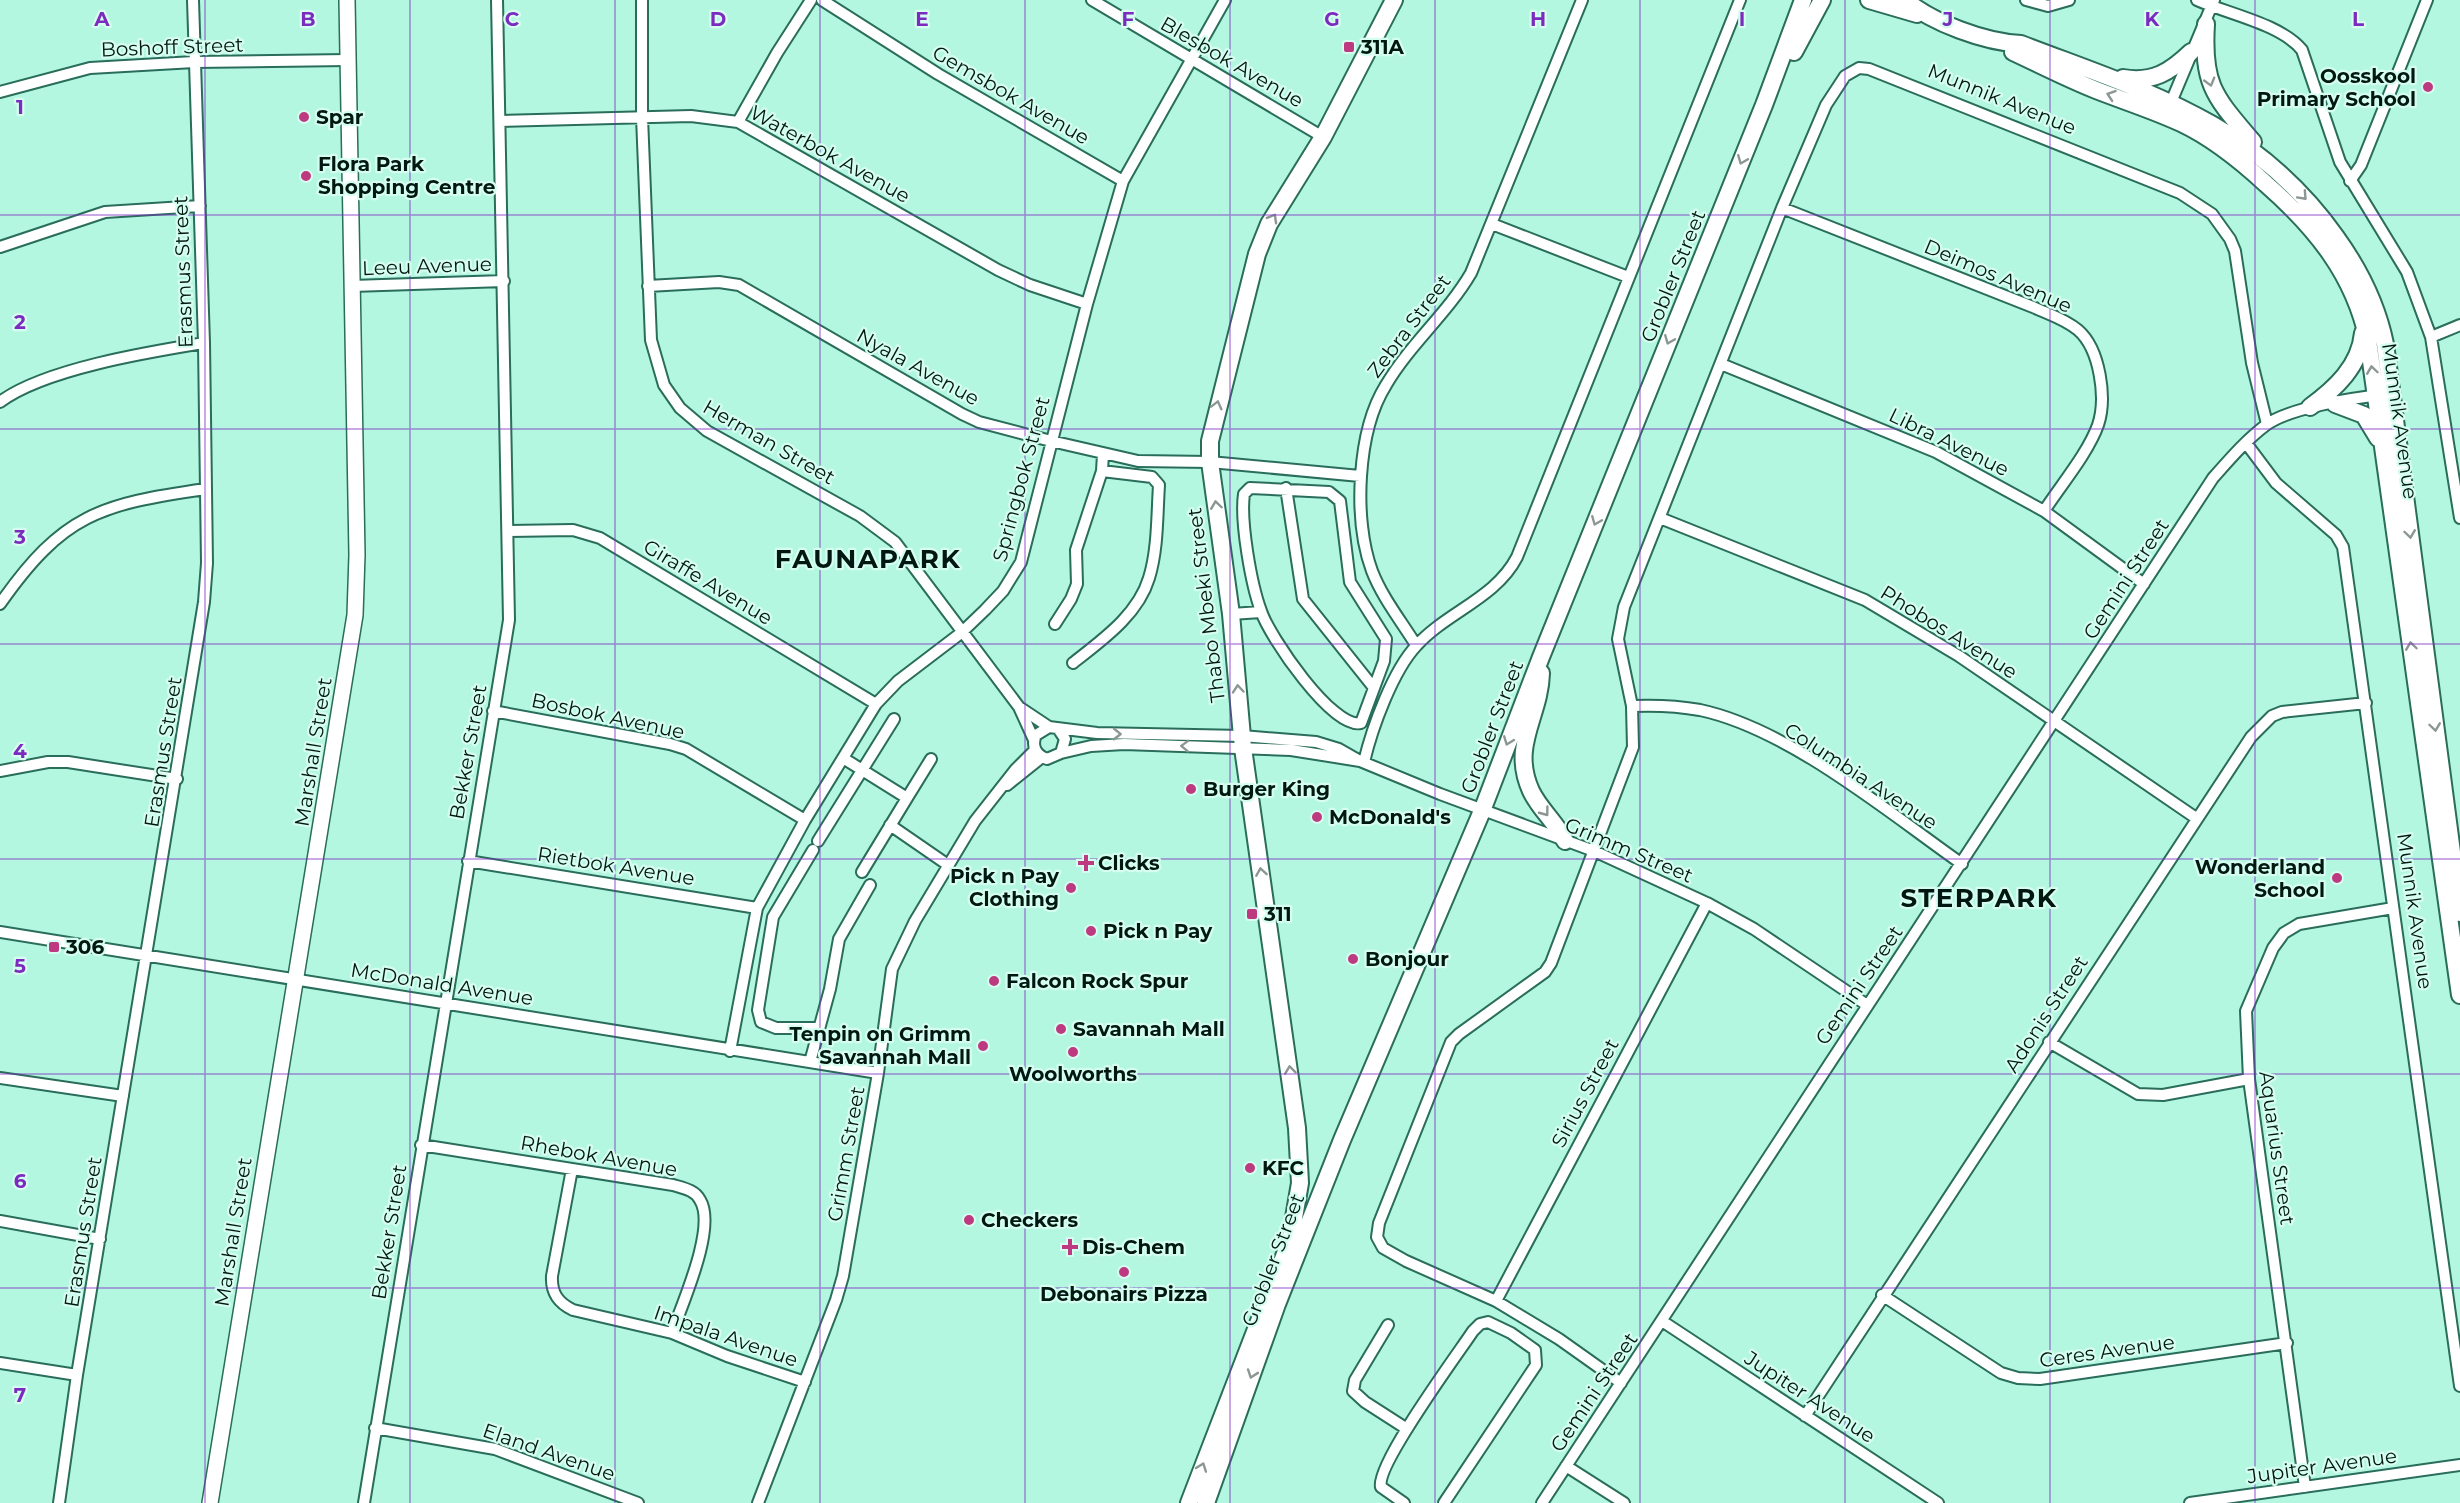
<svg xmlns="http://www.w3.org/2000/svg" width="2460" height="1503" font-family="Montserrat,sans-serif">
<rect width="100%" height="100%" fill="#b3f7e0"/>
<g fill="none" stroke-linecap="round" stroke-linejoin="round">
<defs>
<path id="street" d="M642,0v117l9,223 13,45 16,23 27,23 153,85 35,26 124,165 15,33
M822,0l116,74 185,107
M1092,0l231,137
M2026,0l22,6 21,-6
M2197,0c31,14 84,24 105,50l38,112 67,110 24,65 29,181
M0,92l90,-24 104,-6 154,-2
M2169,107l45,-107
M500,121l191,-5 47,6 260,148 32,15 57,19
M738,122l39,-69 34,-53
M2350,181l11,-16 66,-165
M1782,208l251,99c15,7 32,12 45,23 22,19 29,68 20,95 -10,28 -37,60 -54,86
M1492,224l136,53
M0,247l105,-35 95,-6
M352,286l152,-5
M648,286l71,-4 20,3 223,129 17,8 72,19 87,20 72,1 150,14
M2431,337l29,-12
M1721,364l215,88 108,59 100,73
M0,402c44,-33 149,-50 204,-59
M2246,443l30,40 60,52 7,12 117,839
M1250,488l79,4 11,9 10,81 36,57 -2,22 -23,62c-28,7 -92,-87 -100,-112 -10,-27 -21,-90 -17,-117z
M1286,488l17,111 71,89
M1660,518l205,82 94,56 237,162
M509,531l64,-1 27,8 276,166
M0,604c63,-90 100,-100 206,-115
M1231,614l30,-2
M1055,624l16,-25 6,-15 -1,-34 26,-79 1,-17
M1416,645c-15,-24 -34,-48 -44,-74 -19,-51 -15,-140 14,-186 24,-41 61,-71 85,-112l111,-273
M1073,663c29,-23 65,-48 76,-85 9,-29 8,-63 10,-93l-7,-8 -50,-6
M1632,706c23,-1 46,0 68,4 89,19 188,102 262,154
M1019,707l30,20
M493,711l177,33 16,5 119,71
M1059,730l6,9 -4,14 -14,6c-11,-4 -16,-13 -11,-24l13,-8 48,6 145,3 74,6 23,7 21,12 80,33 154,57 113,52 47,26 113,76
M1061,753l30,-7 33,-2 167,6 69,11
M843,758l64,40 24,-39
M1364,762c8,-34 29,-92 53,-117 30,-33 79,-47 100,-88l223,-557
M0,771l48,-9h20l109,17
M1007,785l35,-28
M890,825l58,40
M818,841l76,-122
M813,850l-40,67 -15,93 3,12 15,6h42
M468,861l289,47
M862,872l45,-74
M0,932l878,141
M2049,1042l89,52 25,1 86,-16
M730,1051l27,-143 48,-88 71,-116 22,-23 63,-48 24,-23 18,-19 18,-29 66,-258 36,-123 102,-181
M810,1062l20,-73 9,-50 31,-54
M0,1078l123,18
M421,1145l252,40c10,3 22,5 27,15 17,27 -18,104 -28,133
M572,1169l-20,107c-1,17 6,27 21,34l99,23 55,23 78,26
M0,1221l100,18
M1882,1295l119,78 17,5 22,1 247,-36
M1496,1301l211,-398
M1662,1321l276,182
M1388,1325l-33,55 -2,11 12,11 42,27
M0,1363l77,12
M1621,1383l-62,-44 -63,-38 -90,-40 -23,-13 -6,-11 2,-14 72,-181 8,-8 86,-62 6,-9 82,-216 -1,-41 -14,-67 6,-32 158,-399 44,-103 19,-29 14,-8 10,1 311,124 32,21 18,25 5,12 17,112 15,61
M1805,1416l446,-679 21,-21 10,-4 84,-9
M375,1428l120,21 143,54
M1566,1466l58,37
M2305,1487l-56,-408 -3,-68 27,-63 11,-15 15,-9 94,-16
M59,1503l18,-128 127,-773 3,-39 -3,-220 -11,-343
M364,1503l145,-883 -12,-620
M758,1503l78,-203 7,-24 35,-203 14,-104 23,-48 60,-100 40,-51 20,-20
M1404,1503l-23,-16c-6,-21 76,-132 92,-156l7,-7 8,-2 23,11 24,17 1,15 -92,138
M1542,1503l671,-1025c16,-18 33,-38 53,-53 23,-17 86,-27 116,-30
M2190,1503l270,-38"/>
<path id="secondary" d="M210,1503l145,-888 2,-60 -10,-555"/>
<path id="primary" d="M1869,0l48,14
M1905,0c28,23 79,42 116,44 125,48 233,77 315,193 23,32 41,68 49,107l75,569
M2206,24c-4,62 9,73 47,118
M1794,52l28,-52
M2013,52c28,13 55,27 83,38 28,11 57,20 85,33 32,15 59,37 85,61 49,43 88,90 102,156l92,655
M2123,78c30,5 47,-6 68,-26
M2335,404l29,11 14,23
M2310,407c25,-18 50,-41 53,-74
M1541,673c-1,44 -31,72 -10,118 9,19 26,32 34,50
M1189,1503l101,-262 10,-58 -3,-55 -54,-380 -12,-134 -21,-152v-21l47,-187 12,-30 54,-87 71,-137
M1206,1503l71,-199 65,-164 140,-329 59,-154 223,-552 39,-105"/>
</defs>
<!-- street casing -->
<use href="#street" stroke="#296d5a" stroke-width="14"/>
<!-- secondary casing -->
<use href="#secondary" stroke="#296d5a" stroke-width="18"/>
<!-- primary casing -->
<use href="#primary" stroke="#296d5a" stroke-width="20"/>
<!-- street -->
<use href="#street" stroke="#fff" stroke-width="10"/>
<!-- secondary -->
<use href="#secondary" stroke="#fff" stroke-width="15"/>
<!-- primary -->
<use href="#primary" stroke="#fff" stroke-width="16"/>
</g>
<!-- one-way arrows -->
<defs><path id="oneway-chevron" d="M-2-3.5L2.5 0L-2 3.5" fill="none" stroke-width="1.6" stroke-linecap="round" stroke-linejoin="round" transform="scale(1.5)"/></defs>
<g stroke="#8c9794">
<use href="#oneway-chevron" transform="translate(2210 82) rotate(74)"/>
<use href="#oneway-chevron" transform="translate(2111 95) rotate(-161)"/>
<use href="#oneway-chevron" transform="translate(1742 160) rotate(112)"/>
<use href="#oneway-chevron" transform="translate(2303 196) rotate(47)"/>
<use href="#oneway-chevron" transform="translate(1273 218) rotate(-60)"/>
<use href="#oneway-chevron" transform="translate(1669 340) rotate(112)"/>
<use href="#oneway-chevron" transform="translate(2372 370) rotate(-98)"/>
<use href="#oneway-chevron" transform="translate(1217 405) rotate(-76)"/>
<use href="#oneway-chevron" transform="translate(1216 505) rotate(-98)"/>
<use href="#oneway-chevron" transform="translate(1596 521) rotate(112)"/>
<use href="#oneway-chevron" transform="translate(2410 534) rotate(82)"/>
<use href="#oneway-chevron" transform="translate(2411 646) rotate(-98)"/>
<use href="#oneway-chevron" transform="translate(1238 689) rotate(-95)"/>
<use href="#oneway-chevron" transform="translate(2435 727) rotate(82)"/>
<use href="#oneway-chevron" transform="translate(1117 734) rotate(1)"/>
<use href="#oneway-chevron" transform="translate(1508 741) rotate(111)"/>
<use href="#oneway-chevron" transform="translate(1185 746) rotate(-178)"/>
<use href="#oneway-chevron" transform="translate(1545 812) rotate(53)"/>
<use href="#oneway-chevron" transform="translate(1261 872) rotate(-99)"/>
<use href="#oneway-chevron" transform="translate(1290 1070) rotate(-97)"/>
<use href="#oneway-chevron" transform="translate(1252 1374) rotate(109)"/>
<use href="#oneway-chevron" transform="translate(1202 1467) rotate(-70)"/>
</g>
<!-- grid -->
<path fill="none" stroke="#7b2cbf" stroke-width="1.5" stroke-opacity="0.55" d="M205,0v1503M410,0v1503M615,0v1503M820,0v1503M1025,0v1503M1230,0v1503M1435,0v1503M1640,0v1503M1845,0v1503M2050,0v1503M2255,0v1503M0,215h2460M0,429h2460M0,644h2460M0,859h2460M0,1074h2460M0,1288h2460"/>
<!-- markers -->
<g fill="#bd3a80" stroke="#d6fef0" stroke-width="2">
<rect x="1343" y="41" width="12" height="12" rx="3"/>
<circle cx="2428" cy="87" r="6"/>
<circle cx="304" cy="117" r="6"/>
<circle cx="306" cy="176" r="6"/>
<circle cx="1191" cy="789" r="6"/>
<circle cx="1317" cy="817" r="6"/>
<path d="M1083 854h6v6h6v6h-6v6h-6v-6h-6v-6h6z"/>
<circle cx="2337" cy="878" r="6"/>
<circle cx="1071" cy="888" r="6"/>
<rect x="1246" y="908" width="12" height="12" rx="3"/>
<circle cx="1091" cy="931" r="6"/>
<rect x="48" y="941" width="12" height="12" rx="3"/>
<circle cx="1353" cy="959" r="6"/>
<circle cx="994" cy="981" r="6"/>
<circle cx="1061" cy="1029" r="6"/>
<circle cx="983" cy="1046" r="6"/>
<circle cx="1073" cy="1052" r="6"/>
<circle cx="1250" cy="1168" r="6"/>
<circle cx="969" cy="1220" r="6"/>
<path d="M1067 1238h6v6h6v6h-6v6h-6v-6h-6v-6h6z"/>
<circle cx="1124" cy="1272" r="6"/>
</g>
<g text-anchor="middle" stroke-width="4.5" stroke-linejoin="round" paint-order="stroke">
<!-- street labels -->
<g font-size="20" fill="#001811" stroke="#d6fef0">
<text transform="translate(172 47) rotate(-2)" y="7">Boshoff Street</text>
<text transform="translate(1232 62) rotate(30)" y="7">Blesbok Avenue</text>
<text transform="translate(1011 95) rotate(30)" y="7">Gemsbok Avenue</text>
<text transform="translate(2002 99) rotate(22)" y="7">Munnik Avenue</text>
<text transform="translate(830 154) rotate(29)" y="7">Waterbok Avenue</text>
<text transform="translate(427 266) rotate(-2)" y="7">Leeu Avenue</text>
<text transform="translate(183 272) rotate(-92)" y="7">Erasmus Street</text>
<text transform="translate(1673 276) rotate(-68)" y="7">Grobler Street</text>
<text transform="translate(1998 276) rotate(23)" y="7">Deimos Avenue</text>
<text transform="translate(1409 326) rotate(-53)" y="7">Zebra Street</text>
<text transform="translate(918 367) rotate(29)" y="7">Nyala Avenue</text>
<text transform="translate(2400 421) rotate(82)" y="7">Munnik Avenue</text>
<text transform="translate(769 442) rotate(30)" y="7">Herman Street</text>
<text transform="translate(1949 442) rotate(26)" y="7">Libra Avenue</text>
<text transform="translate(1021 479) rotate(-75)" y="7">Springbok Street</text>
<text transform="translate(2126 579) rotate(-57)" y="7">Gemini Street</text>
<text transform="translate(708 582) rotate(31)" y="7">Giraffe Avenue</text>
<text transform="translate(1206 605) rotate(-97)" y="7">Thabo Mbeki Street</text>
<text transform="translate(1949 632) rotate(32)" y="7">Phobos Avenue</text>
<text transform="translate(608 716) rotate(12)" y="7">Bosbok Avenue</text>
<text transform="translate(1492 727) rotate(-69)" y="7">Grobler Street</text>
<text transform="translate(163 752) rotate(-81)" y="7">Erasmus Street</text>
<text transform="translate(313 752) rotate(-81)" y="7">Marshall Street</text>
<text transform="translate(468 752) rotate(-80)" y="7">Bekker Street</text>
<text transform="translate(1861 776) rotate(33)" y="7">Columbia Avenue</text>
<text transform="translate(1629 850) rotate(23)" y="7">Grimm Street</text>
<text transform="translate(616 866) rotate(9)" y="7">Rietbok Avenue</text>
<text transform="translate(2415 911) rotate(82)" y="7">Munnik Avenue</text>
<text transform="translate(442 984) rotate(9)" y="7">McDonald Avenue</text>
<text transform="translate(1859 985) rotate(-56)" y="7">Gemini Street</text>
<text transform="translate(2046 1014) rotate(-57)" y="7">Adonis Street</text>
<text transform="translate(1585 1093) rotate(-62)" y="7">Sirius Street</text>
<text transform="translate(2277 1148) rotate(82)" y="7">Aquarius Street</text>
<text transform="translate(846 1154) rotate(-80)" y="7">Grimm Street</text>
<text transform="translate(599 1156) rotate(10)" y="7">Rhebok Avenue</text>
<text transform="translate(83 1232) rotate(-81)" y="7">Erasmus Street</text>
<text transform="translate(233 1232) rotate(-81)" y="7">Marshall Street</text>
<text transform="translate(389 1232) rotate(-81)" y="7">Bekker Street</text>
<text transform="translate(1273 1260) rotate(-69)" y="7">Grobler Street</text>
<text transform="translate(726 1336) rotate(19)" y="7">Impala Avenue</text>
<text transform="translate(2107 1351) rotate(-8)" y="7">Ceres Avenue</text>
<text transform="translate(1594 1392) rotate(-56)" y="7">Gemini Street</text>
<text transform="translate(1810 1397) rotate(33)" y="7">Jupiter Avenue</text>
<text transform="translate(549 1452) rotate(19)" y="7">Eland Avenue</text>
<text transform="translate(2322 1466) rotate(-8)" y="7">Jupiter Avenue</text>
</g>
<!-- poi labels -->
<g font-size="20" font-weight="bold" fill="#001811" stroke="#d6fef0" text-anchor="start">
<text x="1361" y="54">311A</text>
<text x="2416" y="83" text-anchor="end">Oosskool<tspan x="2416" dy="23">Primary School</tspan></text>
<text x="316" y="124">Spar</text>
<text x="318" y="171">Flora Park<tspan x="318" dy="23">Shopping Centre</tspan></text>
<text x="1203" y="796">Burger King</text>
<text x="1329" y="824">McDonald's</text>
<text x="1098" y="870">Clicks</text>
<text x="2325" y="874" text-anchor="end">Wonderland<tspan x="2325" dy="23">School</tspan></text>
<text x="1059" y="883" text-anchor="end">Pick n Pay<tspan x="1059" dy="23">Clothing</tspan></text>
<text x="1264" y="921">311</text>
<text x="1103" y="938">Pick n Pay</text>
<text x="66" y="954">306</text>
<text x="1365" y="966">Bonjour</text>
<text x="1006" y="988">Falcon Rock Spur</text>
<text x="1073" y="1036">Savannah Mall</text>
<text x="971" y="1041" text-anchor="end">Tenpin on Grimm<tspan x="971" dy="23">Savannah Mall</tspan></text>
<text x="1073" y="1081" text-anchor="middle">Woolworths</text>
<text x="1262" y="1175">KFC</text>
<text x="981" y="1227">Checkers</text>
<text x="1082" y="1254">Dis-Chem</text>
<text x="1124" y="1301" text-anchor="middle">Debonairs Pizza</text>
</g>
<!-- district labels -->
<g font-size="26" font-weight="bold" letter-spacing="1.5" fill="#001811" stroke="#d6fef0">
<text x="868" y="568">FAUNAPARK</text>
<text x="1979" y="907">STERPARK</text>
</g>
</g>
<g font-size="20" text-anchor="middle" font-weight="bold" fill="#7b2cbf" stroke="#d6fef0" stroke-width="4.5" stroke-linejoin="round" paint-order="stroke">
<text x="102" y="26">A</text>
<text x="308" y="26">B</text>
<text x="512" y="26">C</text>
<text x="718" y="26">D</text>
<text x="922" y="26">E</text>
<text x="1128" y="26">F</text>
<text x="1332" y="26">G</text>
<text x="1538" y="26">H</text>
<text x="1742" y="26">I</text>
<text x="1948" y="26">J</text>
<text x="2152" y="26">K</text>
<text x="2358" y="26">L</text>
<text x="20" y="114">1</text>
<text x="20" y="329">2</text>
<text x="20" y="544">3</text>
<text x="20" y="758">4</text>
<text x="20" y="973">5</text>
<text x="20" y="1188">6</text>
<text x="20" y="1402">7</text>
</g>
</svg>
